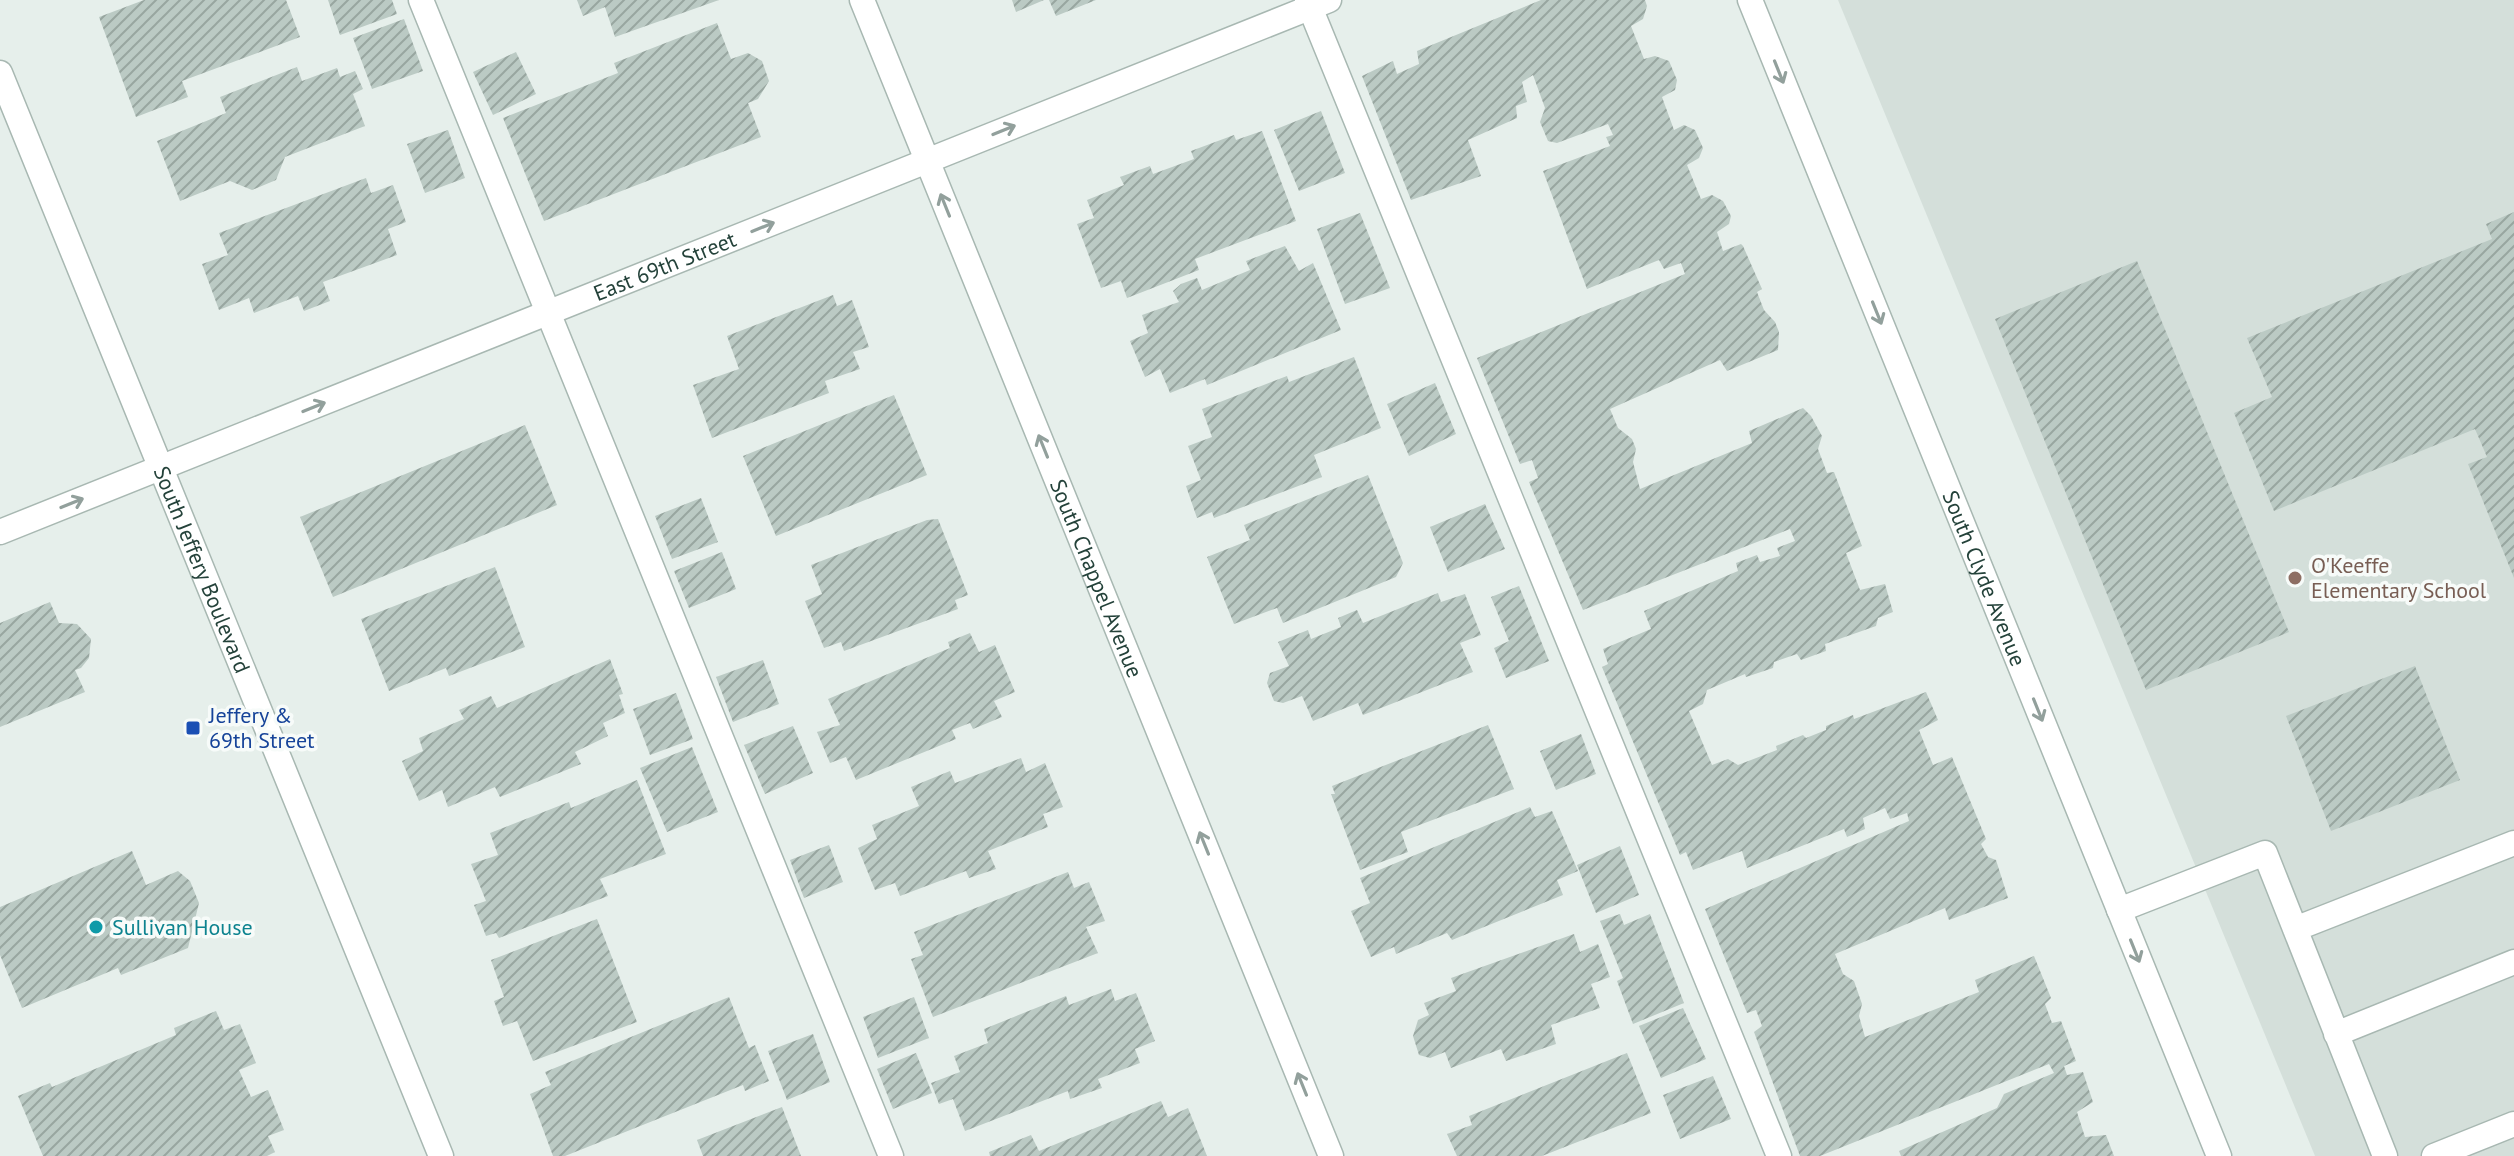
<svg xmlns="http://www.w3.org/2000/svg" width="2514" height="1156" font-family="'PT Sans',sans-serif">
<defs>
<pattern id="building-hatch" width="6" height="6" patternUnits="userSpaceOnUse" patternTransform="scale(2)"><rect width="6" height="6" fill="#bbcac4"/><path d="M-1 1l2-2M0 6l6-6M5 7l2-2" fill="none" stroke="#98a6a0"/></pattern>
</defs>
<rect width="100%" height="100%" fill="#e6efeb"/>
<!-- built -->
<path fill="#d4dfda" d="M1838,0h676v1156h-199z"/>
<!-- building -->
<path fill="url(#building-hatch)" d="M144,0h142l14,37 -118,44 6,16 -52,20 -37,-100z
M328,0h64l5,14 -57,21z
M577,0h142l-104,37 -10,-30 -22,9z
M1012,0h32l-28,12z
M1049,0h47l-40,16z
M1541,0h104l2,6 -4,13 -12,7 13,33 11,-3 14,5 8,19 -2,10 -13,7 12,33 10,-5 11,5 8,18 -4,10 -12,7 14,34 11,-4 11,6 8,15 -2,8 -12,8 6,19 18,-7 2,2 19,43 -5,3 7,18 11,12 4,10 -1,18 -51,21 -7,-11 -110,49 8,19 14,11 4,10 -3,13 7,27 112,-46 -3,-12 54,-23 8,8 11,20 -4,13 9,24 7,-1 28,74 -16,7 14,37 25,-6 8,28 -15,6 -2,8 -51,18 1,7 -25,9 -4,-6 -23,8 -1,6 -27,9 -1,-3 -38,16 -4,14 -14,7 23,54 16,-6 10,6 39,-15 -1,-4 27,-11 3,3 20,-8v-4l27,-11 1,4 72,-27 12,28 -19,10 14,35 19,-8 34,82 -5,5 7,13 8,3 12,38 -59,22 -4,-12 -110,46 8,20 11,7 8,23 -3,12 6,21 114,-45 -4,-12 59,-24 17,42 -6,6 7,19 9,-2 15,40 -12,5 3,9 16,-3 10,30 -16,10 8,25 21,-2 8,21h-213l-2,-5 98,-43 7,-14 50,-21 -5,-9 -229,92h-20l-46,-124 8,-6 -6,-16 -9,3 -42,-104 204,-88 -2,-8 -17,6 -5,-11 -22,10 2,11 -18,8 -3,-8 -97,39 -5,-17 -49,19 -7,-18 -6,3 -78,-188 6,-3 -5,-15 48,-20 -7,-18 94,-40 -2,-8 21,-8 3,7 20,-6 -3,-8 18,-7 -5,-12 -207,81 -54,-128 9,-4 -6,-18 -12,4 -43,-106 208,-84 -4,-11 -17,6 -5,-9 -72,29 -44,-118 67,-25 -4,-9 7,-2 -5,-11 -51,19 -9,-2 -8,-19 5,-14 -12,-33 -11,7 5,20 -11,4 1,12 -49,22 13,36 -70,24 -49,-124 31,-15 4,13 22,-10 -2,-13z
M404,19l19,52 -51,18 -19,-51z
M717,23l14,36 17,-6 14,8 7,20 -11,18 -10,4 13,34 -217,84 -41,-103 115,-45 -4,-10z
M516,52l20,42 -43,21 -20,-43z
M297,67l5,14 35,-13 3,9 15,-6 8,18 -10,5 12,32 -80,31 -9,23 -24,10 -22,-9 -50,20 -23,-60 69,-28 -6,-16z
M1321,111l24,62 -46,18 -25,-61z
M448,130l17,48 -40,15 -18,-49z
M1262,131l34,90 -101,38 4,11 -72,28 -6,-17 -20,7 -24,-64 17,-6 -7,-18 37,-15 -4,-8 30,-11 3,8 41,-15 -3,-8 43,-16 2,5z
M366,178l5,15 22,-8 13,37 -18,7 9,26 -74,27 7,19 -26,10 -6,-15 -44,17 -5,-15 -30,12 -17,-46 26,-9 -9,-22z
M2514,212v366l-46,-114 19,-7 -12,-28 -201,82 -40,-98 38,-16 -25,-59 245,-99 -6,-15z
M1360,213l30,75 -45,16 -28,-75z
M1285,246l14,25 14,-8 28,67 -134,55 -2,-6 -35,14 -10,-24 -15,8 -15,-36 18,-8 -6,-18 37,-13 -6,-11 8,-7 16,-6 5,12 48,-20 -4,-9z
M2137,261l152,371 -143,58 -151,-371z
M833,295l4,11 15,-6 17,47 -16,5 7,17 -35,12 4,12 -117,45 -19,-53 46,-16 -12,-33z
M1354,357l27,71 -67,27 8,22 -108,41 -2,-6 -15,6 -11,-32 15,-6 -13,-34 24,-9 -10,-28 85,-33 2,6z
M1435,383l21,51 -47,22 -22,-52z
M894,395l33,80 -151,61 -33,-80z
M525,425l32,80 -224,92 -33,-80z
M1368,475l35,88 -7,14 -113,46 -6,-15 -43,16 -27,-67 43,-17 -6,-15z
M701,498l17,44 -46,17 -17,-43z
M1485,504l20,45 -57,23 -18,-45z
M938,519l30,76 -13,5 3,9 -114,42 -3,-9 -17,6 -19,-47 17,-7 -11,-29 116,-45z
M722,552l14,37 -47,19 -15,-37z
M495,567l30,80 -76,29 -3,-8 -57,23 -28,-72z
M1519,586l30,75 -43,17 -12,-30 15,-7 -18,-44z
M1438,593l3,9 24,-8 16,41 -21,8 13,29 -110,43 -5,-12 -45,18 -11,-25 -19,7 -9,-2 -7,-18 3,-10 19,-7 -11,-24 30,-12 3,9 30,-12 -3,-9 19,-8 6,13z
M50,602l9,21 18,1 14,15 -2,19 -8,10 -6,2 10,22 -85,35v-104z
M970,633l9,19 16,-7 20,47 -21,9 8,16 -29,12 -3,-6 -18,7 4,9 -100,41 -10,-23 -16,6 -13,-31 23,-7 -12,-26 122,-51 -2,-6z
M610,659l13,35 -4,1 6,18 -22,10 5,13 -33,16 6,12 -81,33 -5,-10 -47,20 -6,-17 -23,11 -17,-40 21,-10 -4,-13 45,-19 -5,-9 32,-14 6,12z
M763,660l16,44 -46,18 -17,-45z
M2415,666l45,114 -129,51 -45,-115z
M676,693l17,46 -43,16 -17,-46z
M1488,725l26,64 -113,43 7,20 -48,18 -29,-76h4l-3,-8z
M793,726l20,47 -48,21 -21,-49z
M1581,734l15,40 -40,16 -16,-39z
M692,747l26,65 -51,20 -27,-64z
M1021,758l5,14 19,-9 18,44 -20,7 5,13 -60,24 8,18 -27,9 -3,-7 -66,25 -5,-13 -20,7 -17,-42 19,-9 -5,-14 47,-19 -8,-19 39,-16 5,12z
M637,780l29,74 -66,25 8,17 -109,42 -3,-5 -10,3 -12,-31 12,-4 -15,-37 27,-9 -8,-22 79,-31 2,6z
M1530,807l5,10 17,-6 26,60 -21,9 6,15 -111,45 -5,-7 -51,21 -2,-7 -23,10 -20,-46 19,-8 -10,-25z
M829,845l14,37 -39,16 -14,-38z
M1620,846l19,49 -43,18 -19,-48z
M132,851l14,34 32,-14 12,10 9,22 -11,45 -67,27 -3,-7 -96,40 -22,-53v-48z
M1068,872l6,16 15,-6 16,39 -19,6 12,26 -165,64 -22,-58 12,-4 -9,-23z
M1620,914l4,11 26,-11 34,89 -51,21 -16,-43 6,-3 -23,-57z
M597,919l40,103 -104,39 -16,-40 -14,5 -9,-25 10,-4 -13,-37z
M1574,934l6,18 18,-8 12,33 -19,7 9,24 -49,17 5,19 -50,17 -5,-12 -50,19 -6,-16 -15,6 -11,-3 -6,-19 5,-16 11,-5 -5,-12 32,-12 -5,-13z
M1111,989l4,12 21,-8 19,48 -20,8 5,14 -42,16 4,9 -32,11 -2,-8 -103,40 -12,-32 -14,5 -8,-21 29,-11 -6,-16 34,-13 -4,-14 82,-33 3,9z
M729,997l20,51 6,-3 14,36 -24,10 -2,-6 -178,71h-12l-23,-62 21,-9 -6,-13z
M914,997l15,41 -51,20 -15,-41z
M1683,1008l23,51 -45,19 -22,-52z
M216,1011l8,19 16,-6 16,39 -17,7 12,27 17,-7 16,40 -16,6 7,16 -8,4h-224l-25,-60 32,-13 2,4 124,-52 -2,-7z
M813,1034l17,48 -43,18 -19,-49z
M916,1053l16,40 -39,16 -16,-40z
M1627,1053l24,60 -109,43h-85l-10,-22 25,-9 -3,-9z
M1713,1076l18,43 -51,20 -17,-44z
M1161,1101l7,16 20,-9 19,48h-217l-1,-4 42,-17 8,16z
M782,1107l19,49h-98l-6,-16z"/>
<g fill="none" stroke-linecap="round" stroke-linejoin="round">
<defs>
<path id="service" d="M421,0l470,1156
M1307,0l472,1156
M2119,910l146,-57 120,303
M2295,929l219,-86
M2336,1034l178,-72
M2434,1156l80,-32"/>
<g id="minor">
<path id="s1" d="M862,0l469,1156"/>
<path id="s2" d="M1750,0l469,1156"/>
<path id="s3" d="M0,532l1329,-532"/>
</g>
<g id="tertiary">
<path id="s4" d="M0,73l441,1083"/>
</g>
</defs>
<!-- service casing -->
<use href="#service" stroke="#a8b8b2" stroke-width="27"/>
<!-- minor casing -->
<use href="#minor" stroke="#a8b8b2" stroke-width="27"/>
<!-- tertiary casing -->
<use href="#tertiary" stroke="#a8b8b2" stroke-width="27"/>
<!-- service -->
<use href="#service" stroke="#fff" stroke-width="24"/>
<!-- minor -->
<use href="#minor" stroke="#fff" stroke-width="24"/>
<!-- tertiary -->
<use href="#tertiary" stroke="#fff" stroke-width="24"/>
</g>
<!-- one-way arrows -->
<defs><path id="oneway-shaft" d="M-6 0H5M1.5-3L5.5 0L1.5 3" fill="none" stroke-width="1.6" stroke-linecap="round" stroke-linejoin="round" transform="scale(2)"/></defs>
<g stroke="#92a09c">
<use href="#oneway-shaft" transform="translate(1779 72) rotate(68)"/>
<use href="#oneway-shaft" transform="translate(1004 130) rotate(-22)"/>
<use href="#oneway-shaft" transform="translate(945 205) rotate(-112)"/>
<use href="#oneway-shaft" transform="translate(763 227) rotate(-22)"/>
<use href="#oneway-shaft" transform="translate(1877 313) rotate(68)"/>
<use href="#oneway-shaft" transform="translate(314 407) rotate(-22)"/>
<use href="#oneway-shaft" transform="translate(1043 446) rotate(-112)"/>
<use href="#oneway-shaft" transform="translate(72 503) rotate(-22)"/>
<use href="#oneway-shaft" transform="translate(2038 710) rotate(68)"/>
<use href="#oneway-shaft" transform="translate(1204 843) rotate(-112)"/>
<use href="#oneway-shaft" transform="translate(2135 951) rotate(68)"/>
<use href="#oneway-shaft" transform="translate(1302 1084) rotate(-112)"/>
</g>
<!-- markers -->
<circle fill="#8d6e63" stroke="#f7fbf9" stroke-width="3" cx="2295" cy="578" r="8"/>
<rect fill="#1a4fb4" stroke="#f7fbf9" stroke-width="3" x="185" y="720" width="16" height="16" rx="4"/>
<circle fill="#0f9aa8" stroke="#f7fbf9" stroke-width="3" cx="96" cy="927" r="8"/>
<g text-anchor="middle" stroke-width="7" stroke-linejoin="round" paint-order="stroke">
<!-- street labels -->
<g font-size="22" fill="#24423a" stroke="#f7fbf9">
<text dy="8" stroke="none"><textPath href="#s3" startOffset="716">East 69th Street</textPath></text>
<text dy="8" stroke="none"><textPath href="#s4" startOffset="536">South Jeffery Boulevard</textPath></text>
<text dy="8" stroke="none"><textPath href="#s1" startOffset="624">South Chappel Avenue</textPath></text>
<text dy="8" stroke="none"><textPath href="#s2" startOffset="624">South Clyde Avenue</textPath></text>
</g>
<!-- education labels -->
<g font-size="22" fill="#785e54" stroke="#f7fbf9" text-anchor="start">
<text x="2311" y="573">O'Keeffe<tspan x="2311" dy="25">Elementary School</tspan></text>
</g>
<!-- transit labels -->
<g font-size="22" fill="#164399" stroke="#f7fbf9" text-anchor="start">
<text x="209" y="723">Jeffery &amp;<tspan x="209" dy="25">69th Street</tspan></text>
</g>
<!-- culture labels -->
<g font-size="22" fill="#0d838f" stroke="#f7fbf9" text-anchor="start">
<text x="112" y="935">Sullivan House</text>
</g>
</g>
</svg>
